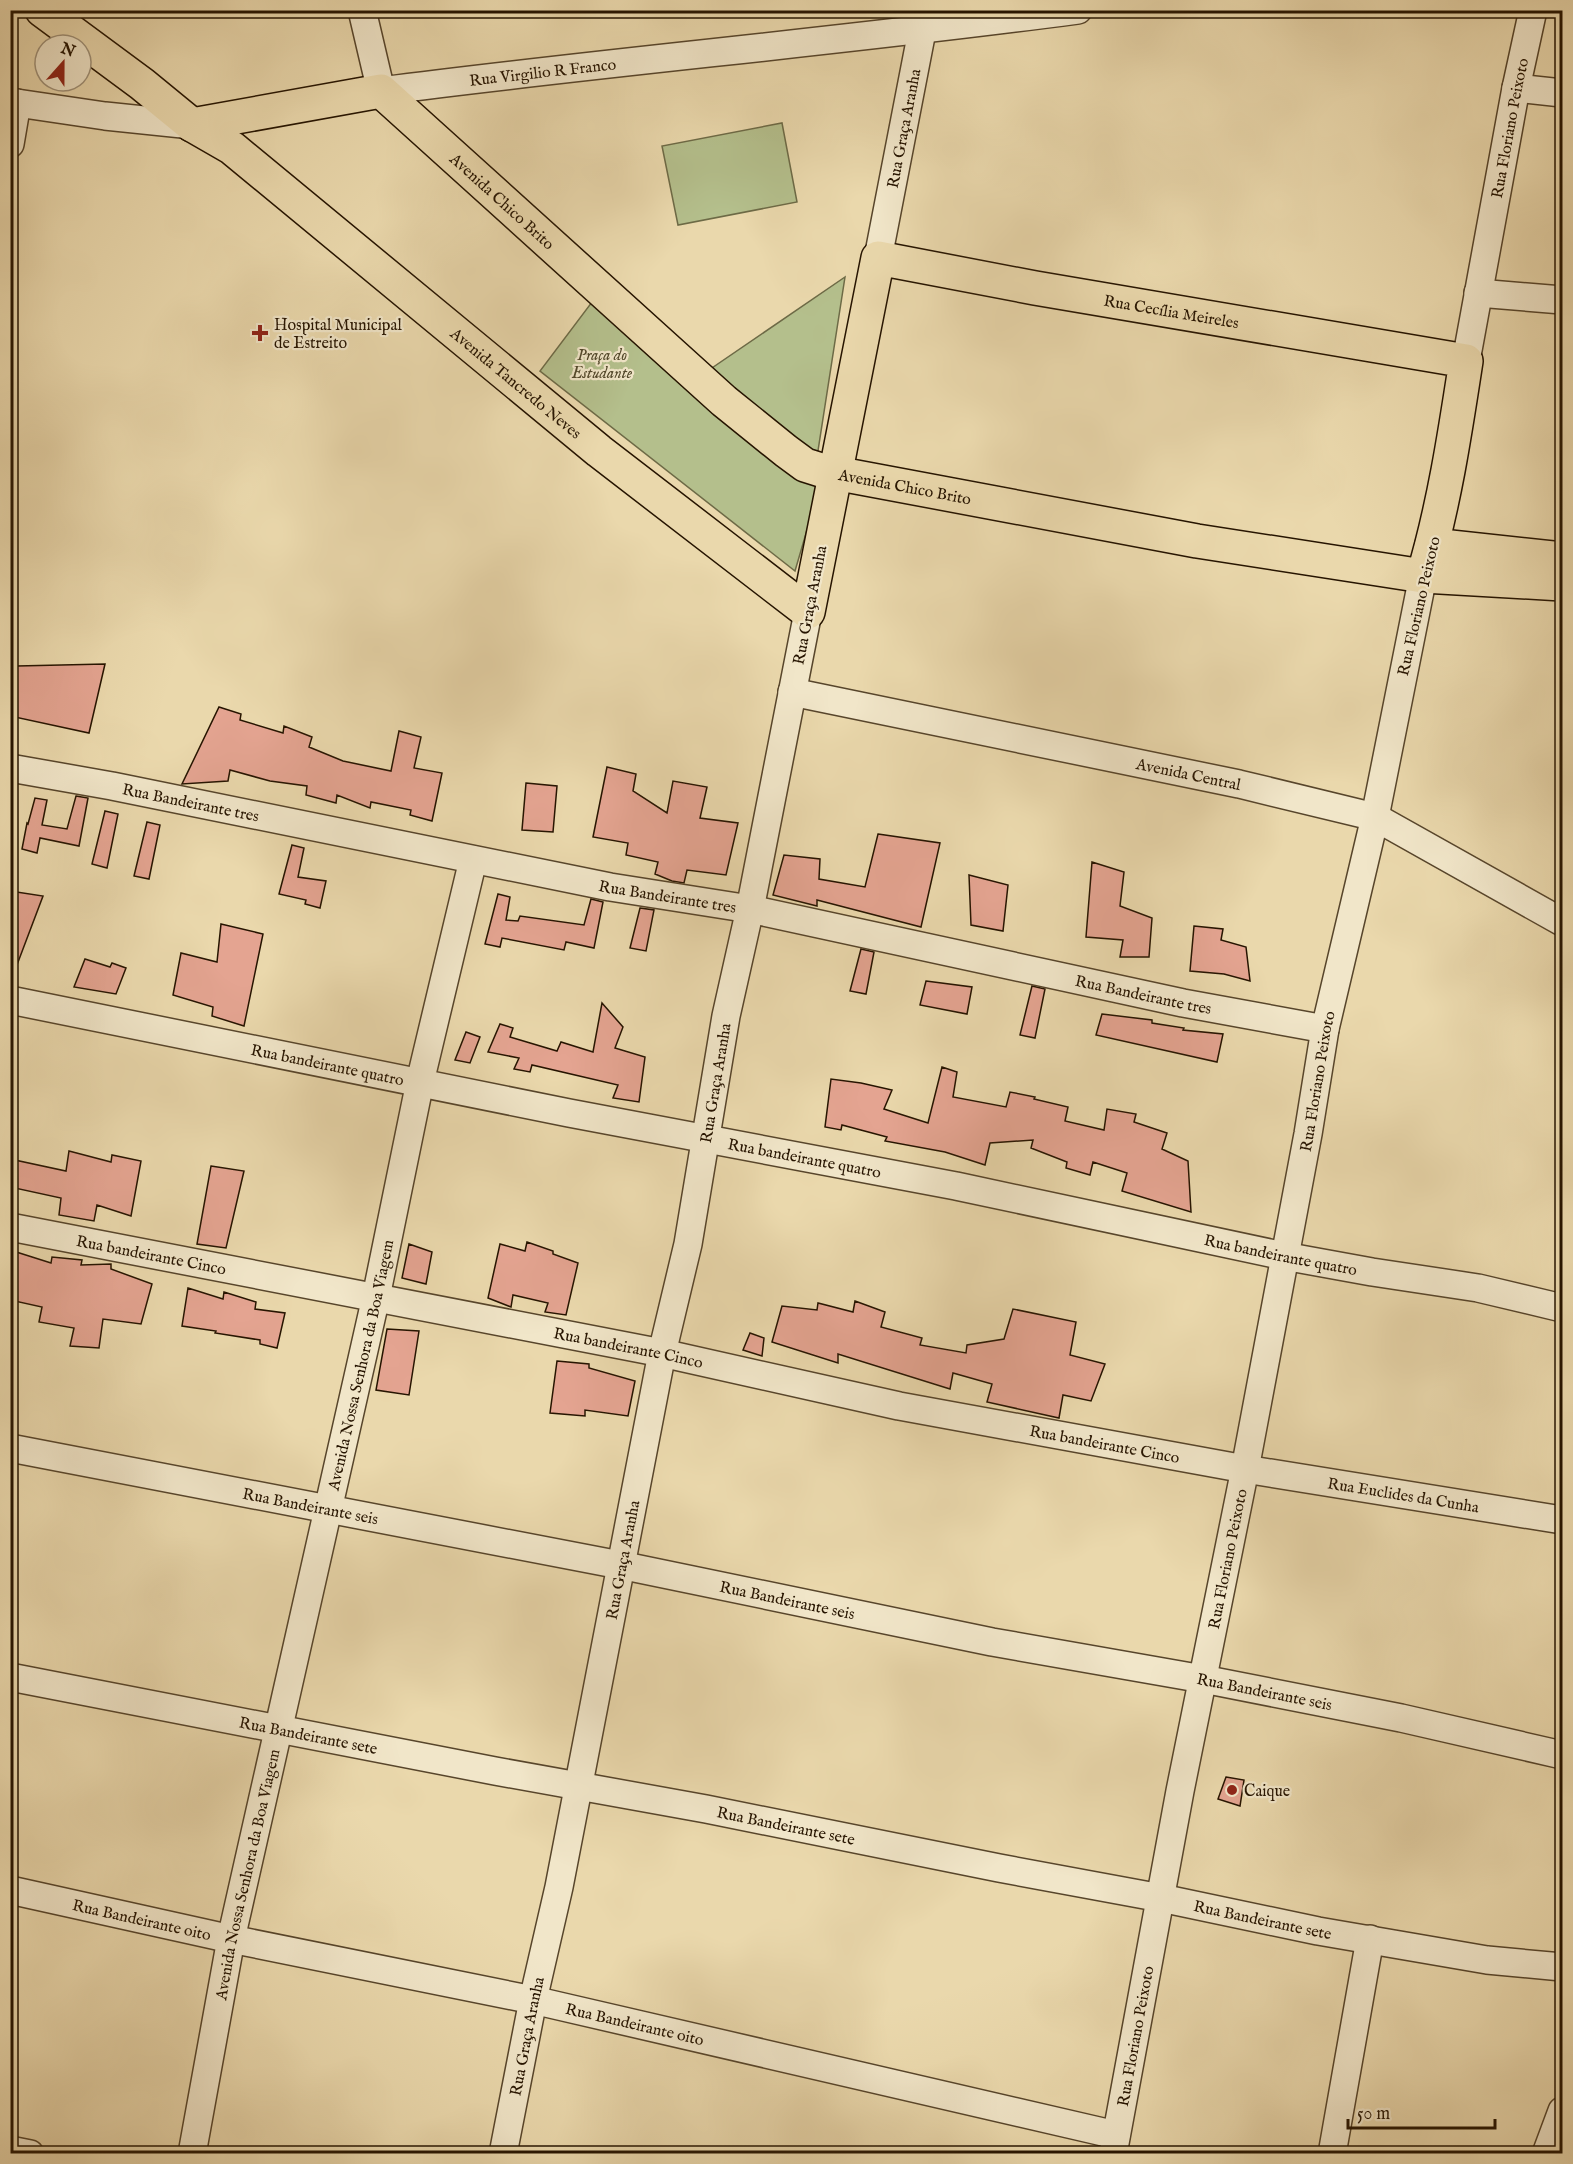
<svg xmlns="http://www.w3.org/2000/svg" width="1573" height="2164" font-family="'IM FELL English',serif">
<rect width="100%" height="100%" fill="#ead8ac"/>
<filter id="stains"><feTurbulence type="fractalNoise" baseFrequency=".00333" numOctaves="4"/><feColorMatrix values="0 0 0 0 .2 0 0 0 0 .09 0 0 0 0 .02 0 0 0 .5 -.17"/></filter>
<radialGradient id="worn" r=".72"><stop offset=".6" stop-color="#630" stop-opacity="0"/><stop offset="1" stop-color="#630" stop-opacity=".3"/></radialGradient>
<!-- green -->
<path fill="#b4bf8c" stroke="#6d6a46" stroke-width="1.5" d="M782,123l15,79 -119,23 -16,-79z
M845,277l-28,180 -108,-87z
M595,298l224,191 -24,82 -255,-200z"/>
<!-- building -->
<path fill="#e4a491" stroke="#261400" stroke-width="1.5" d="M105,664l-16,69 -79,-17v-24l7,-26z
M219,707l22,7 -1,6 43,13 1,-7 28,11 -3,10 34,14 48,10 8,-40 22,6 -7,31 28,5 -10,48 -22,-6 1,-5 -40,-8 -1,6 -33,-13 -1,8 -30,-8 1,-9 -37,-5 -40,-11 -2,11 -46,3z
M607,767l29,7 -3,17 34,22 6,-32 34,6 -7,31 38,5 -12,52 -39,-5 -3,13 -12,-2 -17,-7 3,-12 -32,-7 2,-12 -35,-6z
M526,783l31,3 -4,46 -31,-2z
M76,796l12,2 -9,48 -39,-8 -3,15 -15,-4 5,-26 1,1 7,-26 12,2 -5,25 25,4z
M105,811l13,3 -11,54 -15,-4z
M147,822l13,3 -11,54 -15,-3z
M878,834l62,9 -19,84 -104,-27v6l-44,-11 11,-40 36,4 -1,20 46,8z
M292,845l12,3 -6,29 28,4 -6,27 -15,-4 1,-4 -27,-6z
M1092,862l32,10 -4,34 32,12 -3,39h-29l3,-17 -37,-3z
M969,875l39,10 -5,46 -32,-6z
M10,891l33,5 -31,82h-2z
M498,894l12,3 -4,23 12,1 2,-5 64,9 7,-26 12,3 -9,46 -28,-6 -2,8 -62,-12 -2,9 -15,-3z
M640,908l14,2 -8,41 -16,-3z
M221,924l42,10 -19,92 -32,-10 1,-9 -40,-12 8,-42 36,9z
M1194,926l29,3 -2,11 25,7 4,34 -26,-7 -34,-3z
M861,949l13,3 -8,42 -16,-3z
M85,959l25,8 2,-4 14,5 -10,26 -42,-7z
M926,981l46,6 -5,27 -47,-9z
M1032,986l13,3 -10,49 -15,-3z
M602,1003l21,24 -8,21 30,9 -6,45 -26,-4 5,-13 -86,-20 -2,7 -16,-3 5,-11 -31,-6 12,-28 13,4 -3,9 47,14 4,-9 32,10z
M1102,1014l50,6v3l32,5 -1,2 40,4 -6,28 -121,-27z
M466,1032l14,5 -10,26 -15,-3z
M942,1067l15,5 -4,25 53,10 4,-15 25,5 -1,2 34,8 -3,14 39,9 3,-21 29,5 -2,8 33,11 -5,16 26,12 3,51 -69,-21 5,-18 -34,-11 -3,13 -24,-7 1,-6 -36,-14 2,-8 -43,3 -5,22 -40,-13 -60,-11 2,-4 -45,-12 -1,5 -16,-3 6,-48 30,4 31,7 -8,19 44,14z
M69,1151l42,11 1,-7 29,6 -10,55 -34,-11 -3,16 -35,-6 2,-17 -51,-11v-28l56,12z
M211,1166l33,5 -18,77 -29,-4z
M527,1242l26,9v3l25,9 -12,52 -21,-3 3,-9 -35,-8 -2,12 -23,-9 12,-54 25,7z
M409,1244l23,8 -6,32 -24,-6z
M10,1250l41,13 1,-6 30,3 -1,5 30,-1v5l41,15 -11,40 -38,-5 -4,29 -29,-2 4,-18 -35,-6 3,-15 -32,-7z
M188,1288l35,11 1,-7 32,10 -1,7 30,4 -8,35 -17,-4v-4l-45,-7 1,-2 -34,-5z
M855,1301l30,11 -4,15 41,11 -2,7 46,8 1,-8 37,-6 9,-30 63,13 -6,33 35,9 -14,37 -28,-6 -4,23 -72,-16 5,-18 -39,-11 -3,16 -112,-35v9l-66,-21 10,-36 35,4 1,-7 35,9z
M387,1329l32,2 -10,64 -33,-5z
M750,1333l14,5 -2,18 -19,-6z
M557,1361l32,3v4l46,13 -7,35 -43,-6v6l-35,-3z
M1226,1777l18,3 -4,26 -22,-7z"/>
<g fill="none" stroke-linecap="round" stroke-linejoin="round">
<defs>
<g id="minor">
<path id="s1" d="M362,10l19,81c232,-30 465,-50 697,-81"/>
<path d="M1516,88l46,5"/>
<path d="M10,102l95,14 87,9"/>
<path d="M10,144l7,-41"/>
<path id="s2" d="M878,258l44,-227 -1,-21"/>
<path d="M1478,293l84,7"/>
<path id="s3" d="M1466,361l50,-273 17,-78"/>
<path id="s4" d="M792,692l447,92 136,33 187,105"/>
<path id="s5" d="M10,768l102,18 498,101 140,22 433,94 142,26"/>
<path id="s6" d="M10,1000l559,113 387,73 328,70 88,16 106,16 84,20"/>
<path id="s7" d="M10,1227l652,126 237,53 346,63 317,51"/>
<path id="s8" d="M10,1448l610,117 372,77 211,37 198,39 161,37"/>
<path id="s9" d="M10,1677l485,94 211,38 293,59 162,30 157,33 169,29 75,7"/>
<path id="s10" d="M10,1890l221,49 302,61 583,135"/>
<path d="M10,2150l20,4"/>
<path id="s11" d="M192,2154l39,-215 145,-642 44,-215 53,-222"/>
<path id="s12" d="M503,2154l30,-154 26,-113 103,-534 26,-109 38,-228 24,-107 58,-297"/>
<path id="s13" d="M1113,2154l67,-363 65,-322 63,-335 17,-105 50,-212 48,-241"/>
<path d="M1332,2154l38,-215"/>
<path d="M1546,2154l16,-43"/>
</g>
<g id="major">
<path id="s14" d="M42,10l100,74 50,41 40,23 367,303 209,161 70,-354 157,30 431,73c-11,72 -22,145 -43,215"/>
<path id="s15" d="M192,125l189,-34 343,310 62,50 19,14 19,6 373,70 226,35 139,8"/>
<path d="M1432,545l130,14"/>
</g>
</defs>
<!-- minor casing -->
<use href="#minor" stroke="#57452b" stroke-width="30"/>
<!-- major casing -->
<use href="#major" stroke="#261400" stroke-width="36"/>
<!-- minor -->
<use href="#minor" stroke="#f1e6c9" stroke-width="27"/>
<!-- major -->
<use href="#major" stroke="#ead8ac" stroke-width="33"/>
</g>
<!-- markers -->
<g fill="#8f2418" stroke="#f1e6c9" stroke-width="2">
<path d="M257 324h6v6h6v6h-6v6h-6v-6h-6v-6h6z"/>
<circle cx="1232" cy="1790" r="6"/>
</g>
<g text-anchor="middle" stroke-width="4.5" stroke-linejoin="round" paint-order="stroke">
<!-- street labels -->
<g font-size="16" fill="#261400" stroke="#f1e6c9">
<text dy="6" stroke="none"><textPath href="#s1" startOffset="246">Rua Virgilio R Franco</textPath></text>
<text dy="6" stroke="none"><textPath href="#s3" startOffset="237">Rua Floriano Peixoto</textPath></text>
<text dy="6" stroke="none"><textPath href="#s2" startOffset="132">Rua Graça Aranha</textPath></text>
<text dy="6" stroke="none"><textPath href="#s15" startOffset="356">Avenida Chico Brito</textPath></text>
<text dy="6" stroke="none"><textPath href="#s14" startOffset="1634">Rua Cecília Meireles</textPath></text>
<text dy="6" stroke="none"><textPath href="#s14" startOffset="604">Avenida Tancredo Neves</textPath></text>
<text dy="6" stroke="none"><textPath href="#s15" startOffset="860">Avenida Chico Brito</textPath></text>
<text transform="translate(809 605) rotate(-79)" y="6">Rua Graça Aranha</text>
<text transform="translate(1418 606) rotate(-77)" y="6">Rua Floriano Peixoto</text>
<text dy="6" stroke="none"><textPath href="#s4" startOffset="405">Avenida Central</textPath></text>
<text dy="6" stroke="none"><textPath href="#s5" startOffset="184">Rua Bandeirante tres</textPath></text>
<text dy="6" stroke="none"><textPath href="#s5" startOffset="670">Rua Bandeirante tres</textPath></text>
<text dy="6" stroke="none"><textPath href="#s5" startOffset="1156">Rua Bandeirante tres</textPath></text>
<text dy="6" stroke="none"><textPath href="#s6" startOffset="324">Rua bandeirante quatro</textPath></text>
<text dy="6" stroke="none"><textPath href="#s13" startOffset="1092">Rua Floriano Peixoto</textPath></text>
<text dy="6" stroke="none"><textPath href="#s12" startOffset="1092">Rua Graça Aranha</textPath></text>
<text dy="6" stroke="none"><textPath href="#s6" startOffset="810">Rua bandeirante quatro</textPath></text>
<text dy="6" stroke="none"><textPath href="#s7" startOffset="144">Rua bandeirante Cinco</textPath></text>
<text dy="6" stroke="none"><textPath href="#s6" startOffset="1296">Rua bandeirante quatro</textPath></text>
<text dy="6" stroke="none"><textPath href="#s7" startOffset="630">Rua bandeirante Cinco</textPath></text>
<text dy="6" stroke="none"><textPath href="#s11" startOffset="807">Avenida Nossa Senhora da Boa Viagem</textPath></text>
<text dy="6" stroke="none"><textPath href="#s7" startOffset="1116">Rua bandeirante Cinco</textPath></text>
<text dy="6" stroke="none"><textPath href="#s7" startOffset="1419">Rua Euclides da Cunha</textPath></text>
<text dy="6" stroke="none"><textPath href="#s8" startOffset="306">Rua Bandeirante seis</textPath></text>
<text dy="6" stroke="none"><textPath href="#s13" startOffset="606">Rua Floriano Peixoto</textPath></text>
<text dy="6" stroke="none"><textPath href="#s12" startOffset="606">Rua Graça Aranha</textPath></text>
<text dy="6" stroke="none"><textPath href="#s8" startOffset="792">Rua Bandeirante seis</textPath></text>
<text dy="6" stroke="none"><textPath href="#s8" startOffset="1278">Rua Bandeirante seis</textPath></text>
<text dy="6" stroke="none"><textPath href="#s9" startOffset="304">Rua Bandeirante sete</textPath></text>
<text dy="6" stroke="none"><textPath href="#s9" startOffset="790">Rua Bandeirante sete</textPath></text>
<text dy="6" stroke="none"><textPath href="#s11" startOffset="285">Avenida Nossa Senhora da Boa Viagem</textPath></text>
<text dy="6" stroke="none"><textPath href="#s10" startOffset="135">Rua Bandeirante oito</textPath></text>
<text dy="6" stroke="none"><textPath href="#s9" startOffset="1276">Rua Bandeirante sete</textPath></text>
<text dy="6" stroke="none"><textPath href="#s10" startOffset="639">Rua Bandeirante oito</textPath></text>
<text dy="6" stroke="none"><textPath href="#s13" startOffset="120">Rua Floriano Peixoto</textPath></text>
<text dy="6" stroke="none"><textPath href="#s12" startOffset="120">Rua Graça Aranha</textPath></text>
</g>
<!-- poi labels -->
<g font-size="16" fill="#261400" stroke="#f1e6c9" text-anchor="start">
<text x="274" y="330">Hospital Municipal<tspan x="274" dy="18">de Estreito</tspan></text>
<text x="1244" y="1796">Caique</text>
</g>
<!-- park labels -->
<g font-size="16" font-style="italic" fill="#51472a" stroke="#f1e6c9">
<text x="602" y="360">Praça do<tspan x="602" dy="18">Estudante</tspan></text>
</g>
</g>
<!-- margin -->
<rect width="1573" height="2164" fill="none" stroke="#ead8ac" stroke-width="36"/>
<rect x="12" y="12" width="1549" height="2140" fill="none" stroke="#261400" stroke-width="3"/>
<rect x="18" y="18" width="1537" height="2128" fill="none" stroke="#261400" stroke-width="1.5"/>
<!-- north arrow -->
<g transform="translate(63 63) rotate(21)"><circle r="28" fill="#f1e6c9" stroke="#a09279" stroke-width="1.5"/>
<path d="M0-4.5L10 22L0 15L-10 22Z" fill="#8f2418"/>
<text y="-9" font-size="16" font-weight="bold" text-anchor="middle" fill="#261400">N</text>
</g>
<!-- scale -->
<path d="M1348 2119v9h147v-9" fill="none" stroke="#261400" stroke-width="3"/>
<text x="1357" y="2119" font-size="18" fill="#261400" stroke="#f1e6c9" stroke-width="4.5" paint-order="stroke">50 m</text>
<rect width="100%" height="100%" filter="url(#stains)"/>
<rect width="100%" height="100%" fill="url(#worn)"/>
</svg>
